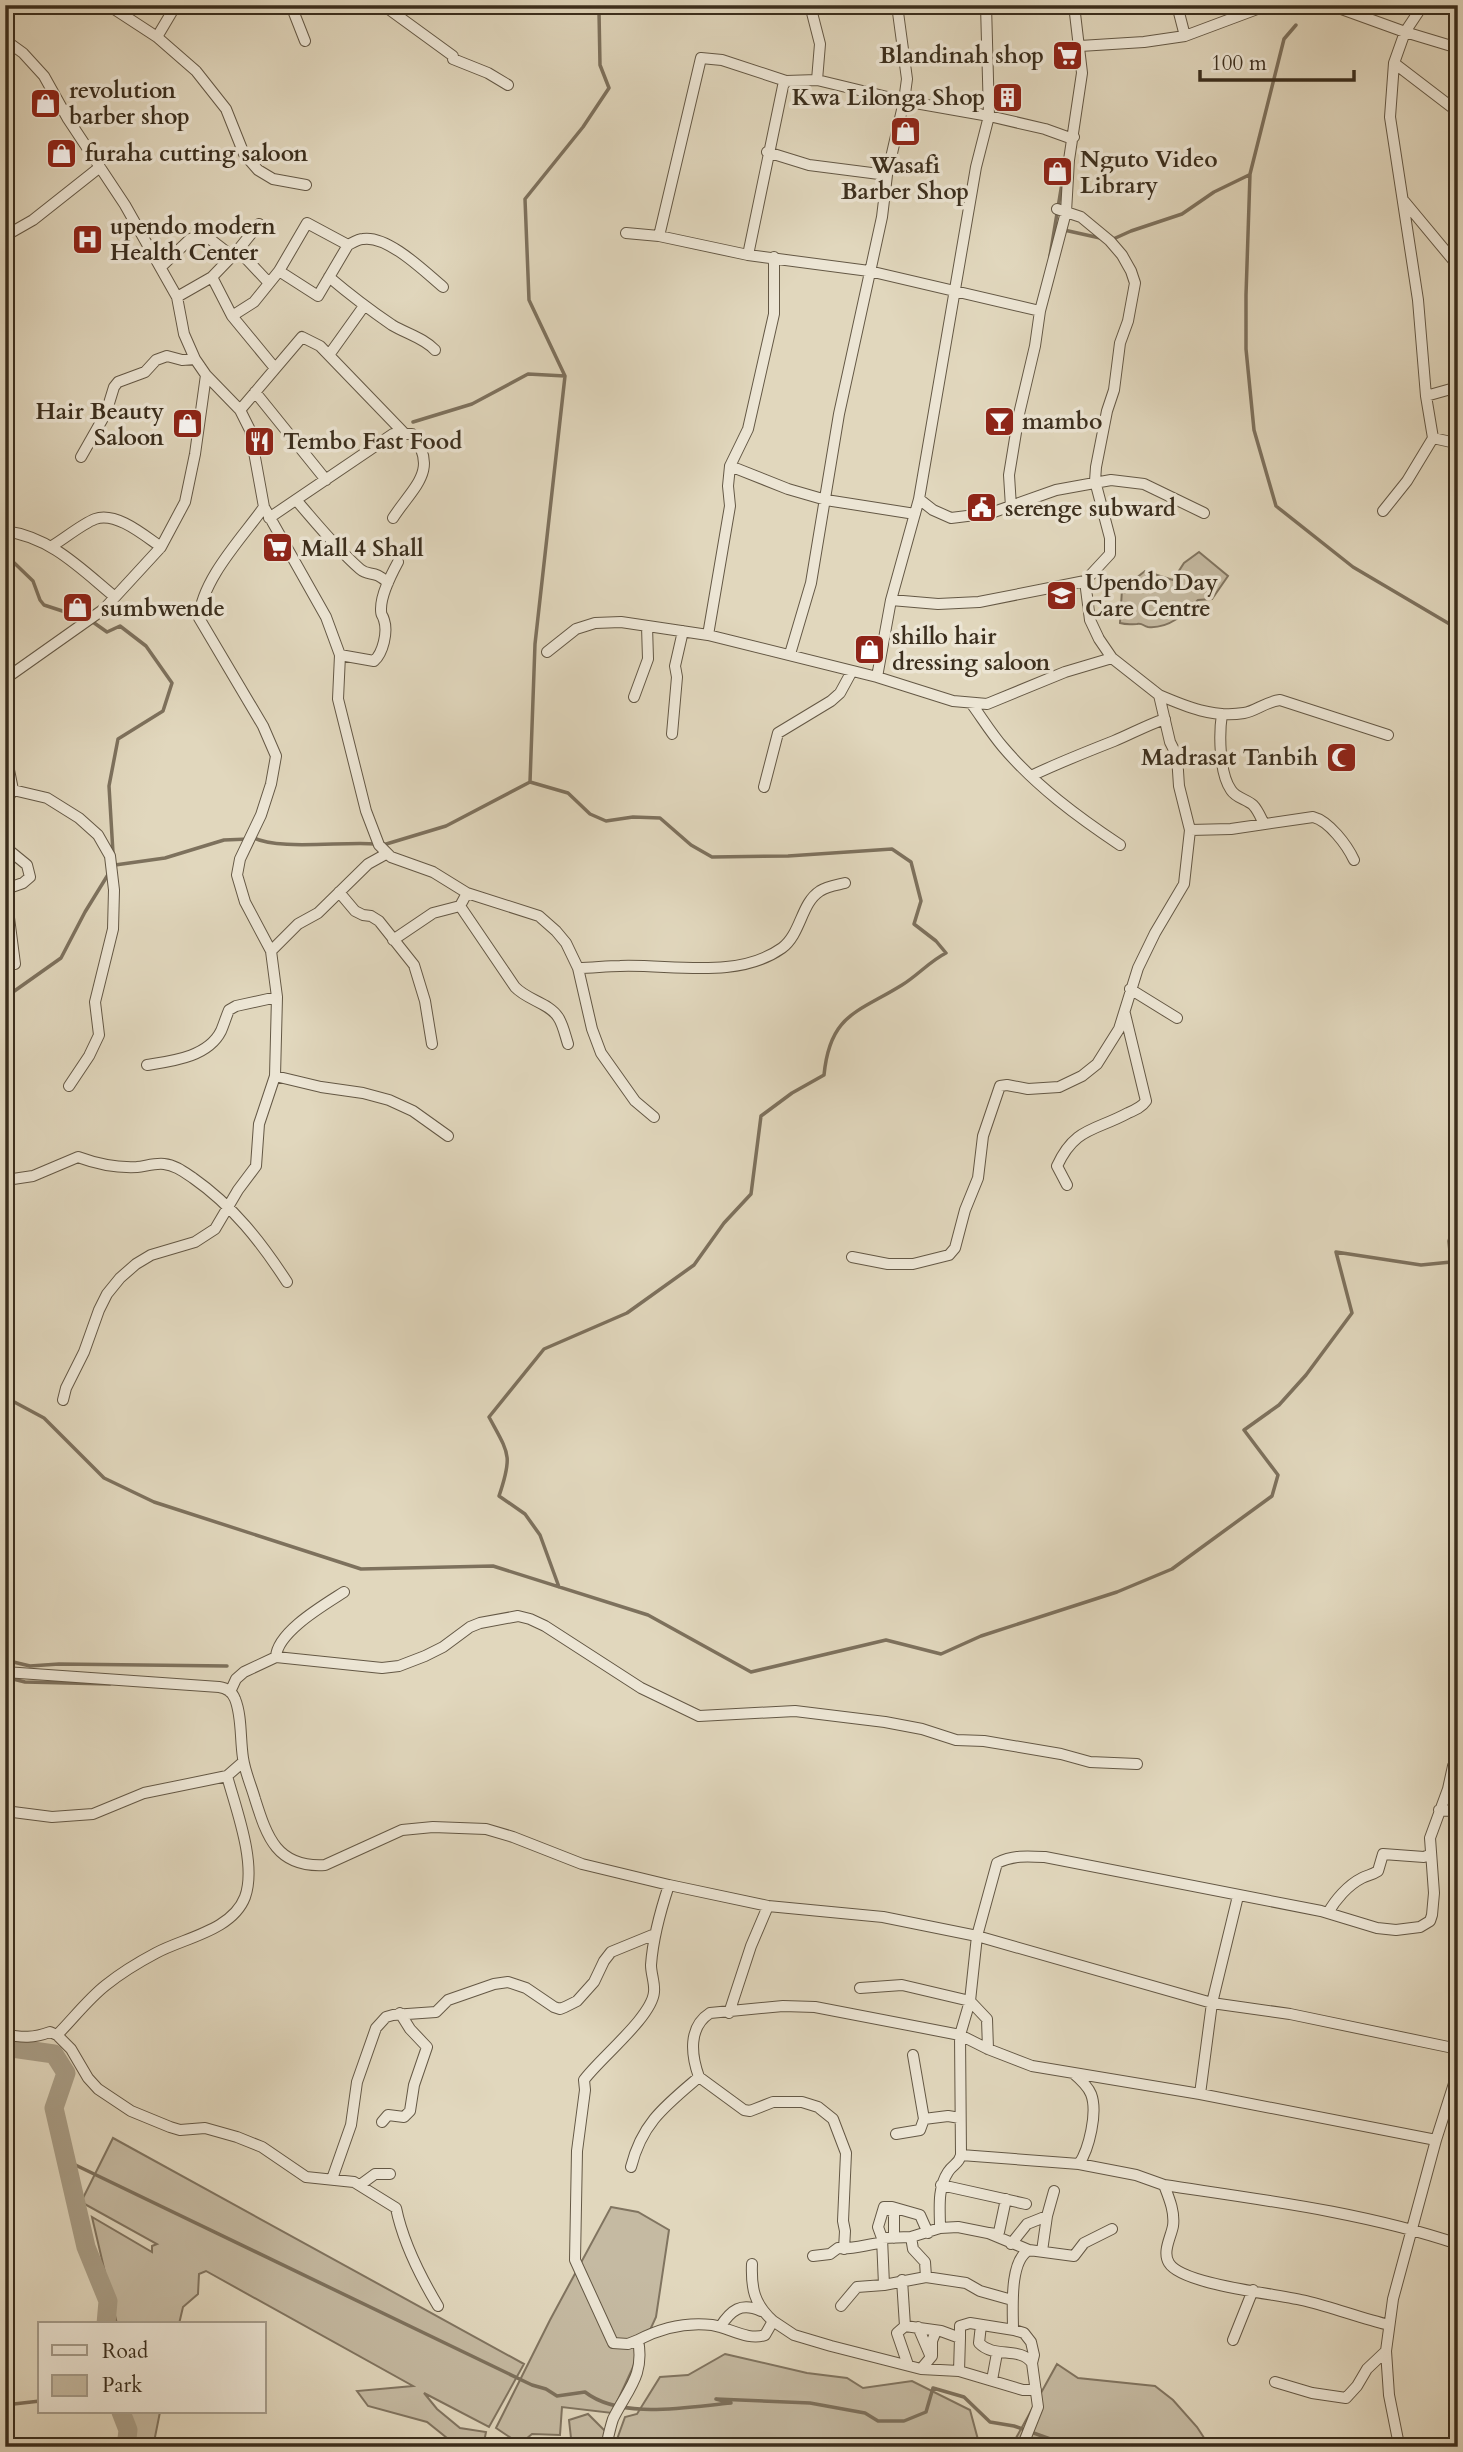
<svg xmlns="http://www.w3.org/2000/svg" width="1463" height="2452" font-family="Cardo,serif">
<rect width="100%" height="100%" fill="#e1d7bd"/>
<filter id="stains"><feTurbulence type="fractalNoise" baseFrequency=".00286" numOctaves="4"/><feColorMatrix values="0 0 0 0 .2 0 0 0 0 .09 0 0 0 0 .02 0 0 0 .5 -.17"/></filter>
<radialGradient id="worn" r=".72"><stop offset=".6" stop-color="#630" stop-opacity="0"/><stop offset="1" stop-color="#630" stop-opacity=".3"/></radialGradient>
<!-- green -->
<path fill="#c5baa2" stroke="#807460" stroke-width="2" d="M1199,552l29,24 -16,23 -14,1c-13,13 -28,29 -50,27 -5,-1 -5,-4 -11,-3 -6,0 -10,1 -17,-1l2,-34 23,-18 28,9 11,-17z
M113,2138l411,226 -35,63 -65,-34 13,16 23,19 26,4 -3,15h-41l5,-9 -20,-16 -59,-16 -11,-15 56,-5 -207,-115 -7,3 -1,20 -15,13 -4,17h-62l-25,-107 60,35v-6l5,-2 -76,-42z
M611,2207l27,5 31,18 -13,87 -44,96 -50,-6 -2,28 -28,-1 -12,10 -24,-16 54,-108z
M725,2354l82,19 40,5 16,10 49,-7 58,29 10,37h-408l-3,-27 19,-6 28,28 9,-25 12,-3 23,-37 28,-2z
M1057,2364l21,14 77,8 18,14 24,27 13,20h-199z
M130,2412h30l-7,35h-18z"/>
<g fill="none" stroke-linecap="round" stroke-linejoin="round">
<!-- stream -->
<path stroke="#7d715d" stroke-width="3.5" d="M1296,25l-12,14 -34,135 -4,121v54l8,81 22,76 77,61 105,62
M1064,230l36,8
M1111,240l20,-9 51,-17 32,-22 35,-17
M1050,256l14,-85
M413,422l59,-18 56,-30 37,2
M5,554l28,27 7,19 4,5 46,15 17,12 13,-6 26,20 26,37 -9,28 -45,28 -9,47 4,67
M530,782l38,11 22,21 16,7 27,-4 27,1 31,27 21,12 76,-1 104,-7 19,13 10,39 -7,23 22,17 10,12c-16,8 -29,23 -44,32 -45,28 -72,29 -78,90l-32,18 -31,23 -10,78 -27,29 -30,42 -67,48 -83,36 -55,68c20,37 24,38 10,79l26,18 15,21 19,52
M383,845l63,-19 84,-44 5,-138 30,-268 -36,-76 -4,-101 58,-72 26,-39 -9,-23 -1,-53 3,-7
M115,865l50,-7 59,-18 25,-1 3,-2c24,14 92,4 124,7
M5,1014l8,-22 48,-34 24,-46 24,-39
M5,1397l39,21 60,60 50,24 207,67 132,-3 155,49 103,57 135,-32 55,14 40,-18 136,-44 55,-23 100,-73 6,-21 -34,-45 35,-25 27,-30 46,-62 -16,-61 85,13 30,-3 -2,-21 9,-27
M5,1660l25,6 29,-2 168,2
M5,1677l20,5 85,2
M69,2167l-4,-7 467,225 14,4 11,7 28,-4c36,28 102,15 146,11l-15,-4 94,4 55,10 13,8h26l22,-9 7,-24 31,9 26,25 24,4 39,14 5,7
M5,2405l35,-4"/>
<!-- river -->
<path stroke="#a99e87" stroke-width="19" d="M5,2047l49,7 12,19 -12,35 32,139 22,54 -2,23
M121,2412l7,18 -2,17"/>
<defs>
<path id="minor" d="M108,5l49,32 39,34 30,38 18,45 14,16 15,9 33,6
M296,5l-2,8 11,28
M383,5l70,51v3l35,14 20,12
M810,5l10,39 -3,36
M1177,5l8,31
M1323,5l13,2 69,25 53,16
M5,10l12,-5
M157,37l19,-32
M5,40l18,13 21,23 24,43 57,86 52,92 7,37 11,25 11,16 34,35 10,20 14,77 62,110 14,38 -2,44 28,112 13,34 12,12 42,15 34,21 72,23 17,15 10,12 12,25 14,61 9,24 34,48 19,16
M1080,46l64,-4 41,-6 83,-31
M1394,63l64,49
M767,152l42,13 78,10
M1404,201l54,65
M626,233l33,3 89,19 121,16 171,40
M5,236l28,-16 67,-53
M659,236l42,-178 21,2 64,21 31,-1 87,21 85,15 56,13 25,9 4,-1
M238,250l31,33
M748,255l35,-169 3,-5
M161,267l29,-28 16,-3 26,20
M279,271l39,25 30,-51
M212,277l20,39 42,51
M329,277c20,17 41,33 63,48 15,9 32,13 43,25
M177,297l35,-20 26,-27 21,-26
M232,316l22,-14 25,-31 28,-48 41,22c4,-2 10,-6 15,-6 25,-4 62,33 80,48
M329,355l35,-49
M255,392l71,88
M1426,396l32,-9
M240,410l62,-73 18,9 83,86
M1433,438l18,4 7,5
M81,457l25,-44 8,-26 4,-5 27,-10 11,-12 11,-4 15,4 13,-1
M730,466l58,23 38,11 89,14
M919,499l14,11 18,8 40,-5 65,-23 55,-10 33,4 60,29
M297,501c20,23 40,48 63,68 9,8 14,0 28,14
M1011,507l-2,-32 10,-61 16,-68 5,-35 26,-99 3,-52 13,-87 -8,-68
M1383,511l24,-30 26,-43 -7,-42 -8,-96 -28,-183 4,-54 11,-31 18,-27
M269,518l124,-84h19c28,36 1,53 -19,84
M5,531c46,6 76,38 110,66
M52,546c12,-7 30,-22 43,-27 21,-8 50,17 66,28
M891,600l47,4 41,-2 106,-21
M708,635l22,-129 -2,-20 2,-20 18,-37 26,-115v-57
M547,652l29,-23 19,-6 26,-1 87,13 169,42 76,24 34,3 78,-32 47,-14
M790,654l21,-71 28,-169 43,-197 5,-42 17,-74 3,-22 -10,-74
M340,655l34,6c9,-8 14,-29 10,-41 -2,-7 -3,-3 -3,-11 0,-15 10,-34 17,-47
M877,677l14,-77 28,-101 57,-332 13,-51 -3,-111
M5,679l99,-70 57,-62 24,-45 10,-48 11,-79
M1159,695c28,12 54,23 85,18 12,-2 21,-11 36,-13l108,35
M634,697l14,-38 -1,-33
M971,703c11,15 20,30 32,44 33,39 75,70 117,98
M1222,714c-3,19 -3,59 9,76 5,8 15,9 22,15 5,5 8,13 11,19
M672,734l5,-57 -2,-11 8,-35
M5,750l8,40 -8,13
M1031,776c27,-13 55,-24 83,-35 17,-7 33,-16 51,-22
M764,787l14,-54 53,-32 9,-8 12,-22
M13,790l34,8 32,20 19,17 12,21 4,34 -1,39 -18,73 4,33 -10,21 -20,30
M1190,830l41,-1 82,-12c16,4 34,28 41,43
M5,847l22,18 3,12 -7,6 -17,6
M5,887l10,77
M339,892l16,19 8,4 8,1 8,5 35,44 11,36 7,43
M467,893l-7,13 55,81c12,13 34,16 43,30 5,7 7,18 10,27
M393,940l40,-27 27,-7
M271,951l27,-27 20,-11 50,-49 18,-10
M578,968c14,0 28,-2 42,-2 52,-2 117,14 162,-18 19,-14 19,-45 38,-57 7,-5 17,-6 25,-8
M1130,989l47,29
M147,1065c25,-4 61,-8 74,-34 3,-7 5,-14 8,-21l7,-4 41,-9
M275,1076l46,11 42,6 26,7 24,11 35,25
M13,1179l20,-3 45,-19c19,7 39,11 59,10 9,-1 18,-4 27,-3 11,1 20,8 29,14 40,28 68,64 94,104
M1067,1185l-10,-19c18,-39 38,-35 71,-53 7,-3 14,-6 18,-12l-21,-87
M852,1257l36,7h25l36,-9 6,-7 10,-38 13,-32 5,-42 17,-50 7,-1 21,4 31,-2 23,-11 15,-12 22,-35 19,-61 17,-35 29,-49 6,-54 -11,-44 -2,-30 -7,-14 -11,-47 -47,-37 -13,-19 -9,-19 -5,-39 25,-27v-16l-15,-57 1,-14 11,-56 7,-21 6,-47 8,-22 7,-38 -4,-12 -9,-16 -12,-14 -29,-24 -24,-8
M63,1400l3,-12 18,-36 15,-42 8,-16 13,-16 16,-14 15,-9 44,-13 20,-13 23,-39 18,-24 3,-42 16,-48 2,-79 -6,-46 -26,-49 -8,-27 3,-16 21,-44 10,-31 5,-28 -13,-30 -64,-108c3,-39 43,-80 65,-111
M276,1657c1,-25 48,-52 68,-65
M5,1672l214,15c7,1 13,4 16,12 7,17 5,40 8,59 2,14 8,27 12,41 12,38 22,69 70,66l77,-35 31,-3 53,2 27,8 69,27 87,21 99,21 115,11 94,19 235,67 78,11 168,35
M230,1692l6,-13 8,-7 32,-15 106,11 17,-2 26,-10 18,-9 27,-20 10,-4 38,-7 12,3 15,7 96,62 58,28 96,-5 90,11 37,7 34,11 28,1 77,13 29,8 47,2
M1439,1810l19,1
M5,1811l47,6 41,-3 51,-21 83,-17 16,-14
M1328,1913c7,-13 20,-28 34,-35 6,-3 10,-3 16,-7l5,-17 41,3 7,-3
M860,1988l42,-3 68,16 17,18 1,30
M729,2013l22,-67 17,-40
M5,2034c17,4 29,4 45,-2l7,3 14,14 17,29 10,11 33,22 39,16 10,3 25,-2 32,9 25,10 44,30 48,5 42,26c7,34 24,68 42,98
M57,2035c16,-16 31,-36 49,-50 15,-12 33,-23 50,-32 27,-15 76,-22 89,-56 12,-33 -9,-88 -18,-121
M913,2055l11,64
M699,2077c-8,-22 -11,-50 11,-64l73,-7 32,1 145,28 28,14 44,17 168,28 236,46
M1200,2094l12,-91 26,-107
M382,2122l6,-7 16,2 6,-6 4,-26 13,-38 -17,-18 -10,-16
M896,2134l24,-4 4,-11 24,-3 12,2
M961,2155l118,9c10,-15 19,-52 12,-70 -3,-8 -11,-15 -18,-21
M1079,2164l57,11 28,10c5,13 11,27 9,41 -2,11 -11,26 -4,37 13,22 110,31 137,38 28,7 55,17 83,24
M631,2167c11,-44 34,-61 68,-90l45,33 6,1 23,-9h29l16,5 15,12 13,34 -3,68 2,10 -1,18
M332,2179l19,-54 6,-43 19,-54 10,-11 7,-2 43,-3 12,-12 46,-16 14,-2 18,6 28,19 6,2 5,-2 12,-6 17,-19 10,-21 7,-9 44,-18
M360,2185l15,-11h15
M941,2185l85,19
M1164,2185c99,15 199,27 294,59
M887,2208l7,5v25
M940,2228c0,-19 -3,-39 8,-56 5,-8 11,-8 13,-17l-1,-120 10,-34 7,-65 20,-73c16,-8 30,-7 48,-6l276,54 56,17 19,2 24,-3 10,-6 2,-6 2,-22 -4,-55 18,-49 5,-23 5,-7
M989,2233l7,1 3,-2 7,-33
M911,2237l2,12 12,13 1,15
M882,2238l29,-1 29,-9 18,-1 30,6 41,17 45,6 10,-13 28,-14
M1011,2244l16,-20 20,-8 7,-25
M1042,2251l5,-35
M813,2256l17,-2 8,-6c13,2 30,-4 43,-5
M752,2264c-1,24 2,40 21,57
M902,2280l3,46
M884,2285l-2,-47 -4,-11 6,-20h8l28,8 8,18
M841,2306l16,-19 27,-2 42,-8 40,6 14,8 32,9
M981,2325l-2,18c15,16 41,3 53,20
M720,2327c11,-17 21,-25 41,-16
M918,2327l12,28
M1013,2330c0,-21 -4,-69 16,-80
M960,2338v-12l10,-3 44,7 10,3 7,9 3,13 -2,8 6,44 -16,40
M638,2340l-10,4 -15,-1 -38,-83 2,-109 8,-61 -1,-10c15,-21 68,-63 70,-88 1,-9 -3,-18 -3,-27 2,-28 9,-53 18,-80
M1233,2340l20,-50
M1386,2351l3,44 9,45 4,7
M908,2365l-11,-32 8,-7 36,5 19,7 -1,33
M921,2369l11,-13v-15l4,-10
M992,2380l5,-27
M1275,2382l37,11 34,5 11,-12 10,-17 19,-18 7,-52 43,-159 22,-69
M606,2447c2,-9 4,-19 7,-28 14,-29 32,-43 25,-79 23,-12 48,-18 74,-15 18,3 36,16 53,10l8,-14 21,14 37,11 90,23 38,2 64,19h13"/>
</defs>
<!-- minor casing -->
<use href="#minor" stroke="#645845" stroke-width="12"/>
<!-- minor -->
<use href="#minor" stroke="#ece5d4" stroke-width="10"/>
</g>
<!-- icons -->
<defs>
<symbol id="supermarket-square" viewBox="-11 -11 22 22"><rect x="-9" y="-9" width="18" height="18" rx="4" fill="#8f2418" stroke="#ece5d4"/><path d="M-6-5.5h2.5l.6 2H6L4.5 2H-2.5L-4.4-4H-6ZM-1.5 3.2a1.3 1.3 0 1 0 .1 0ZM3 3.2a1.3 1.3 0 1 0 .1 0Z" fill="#fff"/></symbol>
<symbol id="building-square" viewBox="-11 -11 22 22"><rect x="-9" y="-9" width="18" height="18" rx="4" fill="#8f2418" stroke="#ece5d4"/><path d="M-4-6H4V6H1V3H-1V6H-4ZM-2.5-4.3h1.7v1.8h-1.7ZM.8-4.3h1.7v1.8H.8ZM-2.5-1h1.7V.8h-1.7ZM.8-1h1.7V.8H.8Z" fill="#fff"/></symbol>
<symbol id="shop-square" viewBox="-11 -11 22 22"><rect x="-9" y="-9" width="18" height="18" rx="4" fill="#8f2418" stroke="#ece5d4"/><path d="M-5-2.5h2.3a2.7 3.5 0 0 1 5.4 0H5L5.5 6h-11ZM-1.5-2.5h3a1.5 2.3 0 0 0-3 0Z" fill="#fff"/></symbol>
<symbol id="hospital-square" viewBox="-11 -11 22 22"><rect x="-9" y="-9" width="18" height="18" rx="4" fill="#8f2418" stroke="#ece5d4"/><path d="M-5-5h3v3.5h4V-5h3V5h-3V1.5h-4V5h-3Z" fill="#fff"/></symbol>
<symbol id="bar-square" viewBox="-11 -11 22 22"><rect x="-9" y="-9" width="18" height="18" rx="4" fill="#8f2418" stroke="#ece5d4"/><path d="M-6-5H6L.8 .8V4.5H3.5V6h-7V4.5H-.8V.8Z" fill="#fff"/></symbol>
<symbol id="restaurant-square" viewBox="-11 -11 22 22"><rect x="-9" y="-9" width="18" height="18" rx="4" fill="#8f2418" stroke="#ece5d4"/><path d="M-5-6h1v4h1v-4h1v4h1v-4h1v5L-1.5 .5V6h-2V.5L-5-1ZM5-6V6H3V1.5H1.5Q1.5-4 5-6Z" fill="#fff"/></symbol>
<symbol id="civic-square" viewBox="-11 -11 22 22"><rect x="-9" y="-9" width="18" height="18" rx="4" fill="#8f2418" stroke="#ece5d4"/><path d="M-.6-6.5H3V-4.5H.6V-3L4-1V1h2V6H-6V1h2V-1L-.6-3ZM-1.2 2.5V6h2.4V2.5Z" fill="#fff"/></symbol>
<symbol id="school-square" viewBox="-11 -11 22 22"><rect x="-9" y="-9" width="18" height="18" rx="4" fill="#8f2418" stroke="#ece5d4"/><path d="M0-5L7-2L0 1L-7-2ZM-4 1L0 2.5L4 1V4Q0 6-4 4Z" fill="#fff"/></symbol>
<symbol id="mosque-square" viewBox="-11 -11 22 22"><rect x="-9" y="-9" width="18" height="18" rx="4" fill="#8f2418" stroke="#ece5d4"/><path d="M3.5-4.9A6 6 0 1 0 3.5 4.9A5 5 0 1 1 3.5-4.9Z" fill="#fff"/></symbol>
</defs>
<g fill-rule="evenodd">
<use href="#supermarket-square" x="1050" y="38" width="35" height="35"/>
<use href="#building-square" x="990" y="80" width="35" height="35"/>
<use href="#shop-square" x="28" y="86" width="35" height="35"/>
<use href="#shop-square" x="888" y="114" width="35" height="35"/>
<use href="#shop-square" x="44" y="136" width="35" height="35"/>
<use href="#shop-square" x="1040" y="154" width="35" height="35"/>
<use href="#hospital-square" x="70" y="222" width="35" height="35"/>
<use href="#bar-square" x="982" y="404" width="35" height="35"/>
<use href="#shop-square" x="170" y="406" width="35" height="35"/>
<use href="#restaurant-square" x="242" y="424" width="35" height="35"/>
<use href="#civic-square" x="964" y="490" width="35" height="35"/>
<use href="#supermarket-square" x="260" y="530" width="35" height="35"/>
<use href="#school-square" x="1044" y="578" width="35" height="35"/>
<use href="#shop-square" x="60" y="590" width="35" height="35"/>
<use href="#shop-square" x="852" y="632" width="35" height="35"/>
<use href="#mosque-square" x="1324" y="740" width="35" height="35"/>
</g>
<g text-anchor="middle" stroke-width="7" stroke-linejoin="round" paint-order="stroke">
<!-- poi labels -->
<g font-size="23" font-weight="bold" fill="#3b2e1d" stroke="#ece5d4" text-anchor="start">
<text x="1044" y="63" text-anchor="end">Blandinah shop</text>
<text x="69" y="98">revolution<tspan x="69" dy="26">barber shop</tspan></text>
<text x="985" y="105" text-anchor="end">Kwa Lilonga Shop</text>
<text x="85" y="161">furaha cutting saloon</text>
<text x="1080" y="167">Nguto Video<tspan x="1080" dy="26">Library</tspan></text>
<text x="905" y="173" text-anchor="middle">Wasafi<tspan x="905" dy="26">Barber Shop</tspan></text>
<text x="110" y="234">upendo modern<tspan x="110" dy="26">Health Center</tspan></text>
<text x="164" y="419" text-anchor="end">Hair Beauty<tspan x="164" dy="26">Saloon</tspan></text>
<text x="1022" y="429">mambo</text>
<text x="283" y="449">Tembo Fast Food</text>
<text x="1005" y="516">serenge subward</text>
<text x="301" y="556">Mall 4 Shall</text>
<text x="1085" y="590">Upendo Day<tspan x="1085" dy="26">Care Centre</tspan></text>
<text x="101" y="616">sumbwende</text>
<text x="892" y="644">shillo hair<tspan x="892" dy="26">dressing saloon</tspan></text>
<text x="1318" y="765" text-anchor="end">Madrasat Tanbih</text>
</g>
</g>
<!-- margin -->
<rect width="1463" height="2452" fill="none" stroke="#e1d7bd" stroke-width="28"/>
<rect x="7" y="7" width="1449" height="2438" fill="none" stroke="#3b2e1d" stroke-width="3.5"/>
<rect x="14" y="14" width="1435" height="2424" fill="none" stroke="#3b2e1d" stroke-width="2"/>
<!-- legend -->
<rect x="38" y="2322" width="228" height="91" fill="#ece5d4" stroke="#a59c8b" stroke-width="2"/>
<rect x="52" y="2345" width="35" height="10" fill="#ece5d4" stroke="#a59c8b" stroke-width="2"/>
<text x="102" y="2358" font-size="21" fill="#3b2e1d">Road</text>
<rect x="52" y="2375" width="35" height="21" fill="#c5baa2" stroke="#a59c8b" stroke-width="2"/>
<text x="102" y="2392" font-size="21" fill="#3b2e1d">Park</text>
<!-- scale -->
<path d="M1200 70v10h154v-10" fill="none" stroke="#3b2e1d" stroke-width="3.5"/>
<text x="1211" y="70" font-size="21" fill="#3b2e1d" stroke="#ece5d4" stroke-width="5" paint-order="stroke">100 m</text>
<rect width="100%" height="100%" filter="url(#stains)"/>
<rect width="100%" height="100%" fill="url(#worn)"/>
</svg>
